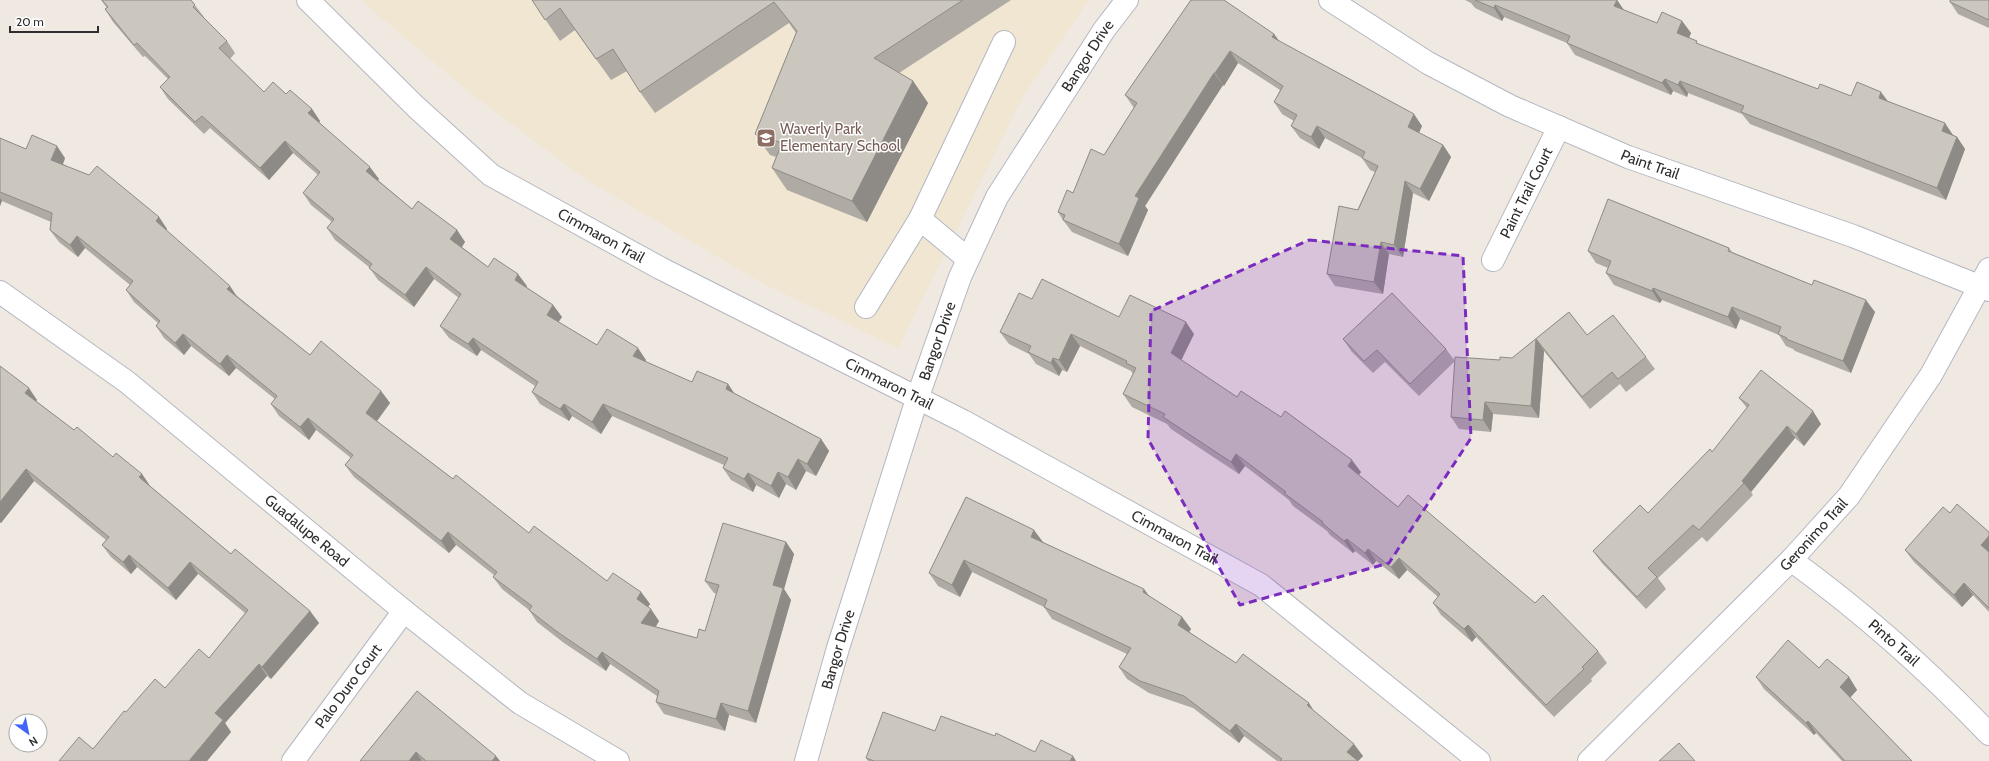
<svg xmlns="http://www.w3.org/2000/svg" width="1989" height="761" font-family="Cabin,sans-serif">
<rect width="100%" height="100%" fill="#efe9e1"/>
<!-- education -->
<path fill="#f0e6d1" d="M362,0h727l-67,98 -124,250 -134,-64 -179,-105 -112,-84 -95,-80z"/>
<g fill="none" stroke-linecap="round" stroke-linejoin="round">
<defs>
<g id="minor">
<path id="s1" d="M308,0l108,107 75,68 169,93 303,153 298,164 218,176"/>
<path id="s2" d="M1330,0l98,63 82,43 118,51 225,79 136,54"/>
<path d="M920,219l84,-177"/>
<path id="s3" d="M1493,260l66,-133"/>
<path id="s4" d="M0,292l127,90 277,229 116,92 98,58"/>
<path d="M866,307l54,-88 48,40"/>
<path id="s5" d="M1791,560c70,51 138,111 198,174"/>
<path id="s6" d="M293,761l111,-150"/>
<path id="s7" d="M806,761l32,-113 79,-249 43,-122 37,-80 107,-167 23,-30"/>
<path id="s8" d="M1589,761l202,-201 58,-64 82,-121 58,-106"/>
</g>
</defs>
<!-- minor casing -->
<use href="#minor" stroke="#b4b7c1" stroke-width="24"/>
<!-- minor -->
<use href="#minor" stroke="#fff" stroke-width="22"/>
</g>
<!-- wall -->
<path fill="#afaba4" d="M101,0h90l13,17 -1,1 24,23 8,12 -5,6 34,33 22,2 26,15 8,12 -1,1 60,57 -1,1 34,29 45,21 8,12 -3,5 26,20 39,19 -1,1 27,18 9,12 -4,5 39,23 49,15 -1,2 47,20 36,2 6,9 87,46 8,12 -13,25 -10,-5 -10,19 -10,-6 -7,14 -23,-13 -3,7 -22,-12 -8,-12 1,-3 -112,-49 -11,18 -29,-18 -3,5 -29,-17 -8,-12 3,-6 -54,-36 -4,6 -28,-18 -9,-12 19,-28 -25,-19 -20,28 -36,-27 -9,-13 -34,-27 -8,-12 5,-6 -21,-17 -8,-12 15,-18 -25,-22 -24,27 -59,-52 -6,6 -36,-35 -8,-12 8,-8 -23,-23 -2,1 -30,-35 -8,-13 2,-1z
M532,0h479l-112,73 14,8 15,22 -61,119 -80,-32 -15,-22 4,-11 -6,-2 -15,-21 41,-101 -7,-10 -134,90 -15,-21 -13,-21 -16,9 -36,-50 -15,11z
M1191,0l83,34 5,7 143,85 -3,7 24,12 8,12 -22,44 -16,-8 -10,64 -14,-3 -6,40 -48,-8 -8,-12 48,-102 -5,-2 -8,-12 -37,-20 -6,11 -19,-11 -9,-12 3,-5 -12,-7 -8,-12 6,-12 -42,-27 -14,23 -1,-1 -78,121 3,4 -20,46 -56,-24 -9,-12 -5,-8 46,-57 30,-47 -9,-13z
M1465,0h152l7,10 33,13 25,-2 9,12 -2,4 10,8 119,44 33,7 37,5 69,36 8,12 -19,51 -196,-76 -8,-10 -54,-21 -1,4 -14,-6 -2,4 -96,-40 -8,-12 -63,-26 -2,4 -27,-13 -4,-5z
M1989,0v28l-31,-14 -8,-12z
M0,138l26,11 39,9 -2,6 96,53 8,12 -1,2 71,65 73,59 71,36 9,12 -13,18 76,58 76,54 78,48 34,11 9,12 -2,3 11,14 -3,6 41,11 8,-7 12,-37 -3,-1 -9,-12 81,-39 8,12 -10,35 7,11 -35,123 -27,-8 -4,16 -61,-17 -8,-12 1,-6 -47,-32 -4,7 -42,-28 -27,-21 -8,-12 -27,-21 -9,-12 1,-2 -38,-30 -7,8 -95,-76 -9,-12 6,-7 -35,-28 -7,10 -30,-24 -8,-12 4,-5 -39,-31 -7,8 -38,-30 -7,9 -20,-17 -8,-12 2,-3 -24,-21 -8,-12 4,-5 -45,-37 -7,9 -19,-15 -9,-12 1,-8 -49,-21 -2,5z
M1729,248l3,4 143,60 -24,61 -56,-22 -2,-2 -7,-3 -7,-11 -39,-16 -4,10 -74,-29 -2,3 -46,-18 -8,-12 2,-5 -12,-5 -8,-12z
M1032,299l87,18 75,17 -13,26 56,37 124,75 -2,3 39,32 137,96 63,48 9,12 -16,16 1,2 -38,36 -78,-80 -4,5 -31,-27 -8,-12 5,-6 -31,-27 -8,9 -23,-18 -3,4 -18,-14 -2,2 -23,-18 -3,-4 -34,-25 -4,-6 -44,-34 -6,8 -68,-45 -4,-5 -35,-17 -9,-13 10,-20 -2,-3 -51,-25 -13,26 -5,-2 -3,6 -23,-12 -7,-10 -20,-10 -9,-12z
M1569,312l18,23 59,22 9,12 -29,23 -6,-8 -30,25 -46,-58 -5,67 -46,-4 -2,18 -32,-3 -8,-12 49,-57 12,-2z
M1343,339l103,10 9,12 -36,35 -34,-34 -12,11 -21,-21z
M0,366l37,34 -1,1 38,29 39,27 29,17 8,12 81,68 79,57 9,12 -48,56 -4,-3 -42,47 6,9 -24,29h-148l34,-12 33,-37 39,-24 44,-30 36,-45 -47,-39 -22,26 -39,-33 -6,7 -20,-17 -9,-12 4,-5 -72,-59 -33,42 -1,-1z
M1739,398l82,26 -17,22 -9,-8 -44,54 2,3 -46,47 -5,-5 -44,41 8,11 -20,20 -44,-46 -9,-12 55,-38 64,-61 35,-44z
M966,497l77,45 106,54 33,21 9,12 -2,3 47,31 78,48 49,45 -5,5h-81l-33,-25 -5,7 -46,-35 -44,-15 -22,-14 -8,-12 8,-13 -75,-35 -8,-12 -72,-35 -12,25 -22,-11 -9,-13z
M1950,513l39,19v80l-16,-17 -11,12 -48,-45 -9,-12z
M1819,668l30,9 8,13 -7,7 62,64h-70l-26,-28 -2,2 -50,-46 -8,-12z
M417,691l83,70h-140z
M935,731l100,21 35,9h-202l-2,-3z"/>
<!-- shaded-wall -->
<path fill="#8e8b86" d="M1617,0l8,12 -11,-6z
M1495,5l9,12 -2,4 -8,-13z
M1682,21l9,12 -5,12 -9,-12z
M1274,34l9,12 -11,-9z
M1230,51l8,12 -14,23 -9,-13z
M1214,73l9,12 -78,121 3,4 -20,46 -9,-12 16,-48z
M1665,79l8,12 -2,4 -9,-12z
M913,81l15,22 -61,119 -15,-21z
M1680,81l8,12 -1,4 -9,-12z
M1881,92l9,12 -11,-6z
M312,109l8,12 -3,4 -9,-12z
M1414,114l8,12 -6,13 -8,-12z
M1945,123l8,12 -3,8 -8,-12z
M1317,126l8,12 -6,11 -8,-12z
M1957,137l8,12 -19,51 -9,-12z
M285,141l8,12 -24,27 -9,-12z
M1443,145l8,12 -22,44 -9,-12z
M57,146l8,12 -5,14 -9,-12z
M370,167l9,12 -4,4 -9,-12z
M1405,181l8,12 -10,64 -9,-12z
M0,198l2,3 -2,5z
M159,217l8,12 -3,4 -8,-12z
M457,230l8,12 -6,9 -9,-12z
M77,236l8,12 -7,9 -8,-12z
M1381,242l8,12 -6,40 -9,-12z
M426,267l8,12 -20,28 -9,-12z
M518,274l9,12 -4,6 -8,-12z
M230,286l8,12 -11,-9z
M1653,288l9,12 -2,3 -8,-12z
M1866,300l9,12 -24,61 -8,-12z
M553,305l9,12 -7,10 -8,-12z
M1732,307l8,12 -4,10 -8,-12z
M1186,322l8,12 -15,31 -8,-12z
M183,334l8,12 -7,9 -9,-12z
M1071,334l9,12 -13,26 -8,-12z
M473,338l8,12 -4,6 -9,-12z
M1536,339l8,12 -5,67 -8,-12z
M638,348l8,12 -5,8 -8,-12z
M227,355l9,13 -7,8 -9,-12z
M1053,358l9,12 -3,6 -8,-13z
M728,384l8,12 -10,-7z
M29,388l8,12 -3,5 -9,-12z
M381,391l9,12 -16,22 -8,-12z
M1485,402l8,12 -2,18 -8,-12z
M564,404l8,12 -3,5 -9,-12z
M603,404l9,12 -11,18 -9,-12z
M1813,411l8,13 -17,22 -8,-12z
M308,418l8,12 -7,10 -9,-13z
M1787,426l8,12 -44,54 -9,-11z
M821,439l8,12 -13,25 -9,-12z
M1236,454l9,12 -6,8 -8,-12z
M798,459l8,12 -10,19 -8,-13z
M1352,460l9,12 -5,6 -8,-12z
M26,469l8,12 -33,42 -1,-1v-20z
M778,472l8,12 -7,14 -8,-12z
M748,473l8,12 -3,7 -9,-13z
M142,474l8,12 -11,-9z
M1034,530l9,12 -3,7 -9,-12z
M448,532l8,13 -7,8 -8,-12z
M1989,536v20l-8,-11z
M1347,539l8,12 -2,2 -9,-12z
M786,542l8,12 -10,35 7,11 -35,123 -8,-12 25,-126z
M1368,549l8,12 -3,4 -8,-12z
M129,555l8,12 -6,7 -8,-12z
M1399,558l8,12 -8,9 -8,-12z
M964,560l8,12 -12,25 -8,-12z
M190,562l8,12 -22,26 -8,-12z
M1964,583l9,12 -11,12 -8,-12z
M1144,589l9,12 -10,-9z
M641,592l9,12 -5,7 -8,-12z
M651,609l8,12 -9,14 -9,-12z
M310,611l9,12 -48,56 -9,-12z
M1182,617l9,12 -5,8 -8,-12z
M1468,625l8,12 -4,5 -8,-13z
M602,652l8,12 -4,7 -9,-12z
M259,664l8,12 -42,47 6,9 -24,29h-18l26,-48z
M1849,677l8,13 -8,9 -9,-12z
M721,703l8,12 -4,16 -9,-12z
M1309,703l8,13 -10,-11z
M1808,721l8,12 -2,2 -8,-12z
M1236,724l8,12 -5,7 -9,-12z
M1354,744l9,12 -5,5 -11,-9z
M416,752l6,9h-13z
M496,756l4,5h-8z
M1073,756l3,5h-6z"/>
<!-- building -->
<path fill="#cbc7bf" stroke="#8e8b86" d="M102,0h89l4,5 -2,2 34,34 -8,7 45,44 9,-10 13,12 4,-4 22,19 -4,4 62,54 -4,4 46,38 6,-8 39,29 -7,9 38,28 6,-9 24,16 -3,6 38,25 -6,10 50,30 10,-16 31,19 -5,8 59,26 5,-11 31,13 -2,5 95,50 -14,25 -9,-5 -10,18 -10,-5 -7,14 -23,-13 -4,6 -21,-11 5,-10 -125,-54 -11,18 -28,-18 -4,5 -28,-17 6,-10 -65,-44 -5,6 -28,-18 21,-32 -35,-27 -21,28 -36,-27 3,-4 -45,-36 7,-9 -31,-26 17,-21 -35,-31 -25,27 -58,-52 -7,6 -35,-35 10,-10 -33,-34 -3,2 -29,-36 3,-2z
M532,0h431l-89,58 39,23 -61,120 -80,-33 10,-25 -27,-9 42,-103 -23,-29 -134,90 -27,-43 -17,10 -36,-51 -15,12z
M1191,0h33l50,34 -2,3 142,77 -6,13 35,18 -23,44 -15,-8 -11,64 -13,-3 -7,40 -47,-8 12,-68 19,4 20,-44 -16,-8 3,-6 -48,-26 -6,11 -20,-11 6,-11 -23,-13 9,-16 -53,-35 -15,22h-1l-79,123 4,2 -20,46 -56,-24 2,-5 -7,-3 9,-22 6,3 18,-44 13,6 33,-52 -12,-8z
M1475,0h142l-3,6 43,17 5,-11 20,9 -5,12 20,8 -1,2 122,46 2,-5 31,12 6,-14 24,10 -2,6 66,25 -3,8 15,6 -20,51 -196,-76 3,-6 -64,-25 -2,4 -13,-6 -3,4 -95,-40 3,-7 -75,-31 -1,3z
M1950,0h39v20l-39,-18z
M32,135l25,11 -6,14 38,15 8,-9 62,51 -3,4 74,65 -3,3 83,66 11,-14 60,50 -15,22 87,66 3,-4 73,58 5,-7 73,55 6,-8 28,19 -4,7 14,10 -10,14 56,15 2,-9 6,2 14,-46 -14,-4 18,-58 63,19 -13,43 10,3 -35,123 -27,-8 -5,16 -60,-17 3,-11 -57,-39 -5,7 -41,-28 -27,-21 3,-4 -39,-29 4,-5 -49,-40 -7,9 -96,-76 8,-10 -45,-37 -8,9 -29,-23 6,-8 -50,-41 -7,9 -37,-30 -8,9 -19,-17 4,-5 -34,-31 7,-9 -56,-45 -7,9 -20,-15 2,-17 -52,-21v-54l26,11z
M1608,199l121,49 -1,3 84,34 2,-5 52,20 -23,61 -57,-22 1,-1 -9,-4 3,-7 -49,-20 -4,10 -75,-29 -1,3 -46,-18 5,-12 -23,-10z
M1042,279l77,38 11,-22 56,27 -15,31 66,44 4,-6 40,26 4,-6 67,49 -4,6 50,41 10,-12 127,108 8,-8 55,56 -16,16 2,2 -38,36 -78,-80 -4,4 -31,-26 7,-9 -41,-36 -8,9 -23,-18 -3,4 -18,-14 -3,2 -22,-18 1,-1 -39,-29 2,-1 -50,-38 -5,8 -68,-45 2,-3 -42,-20 13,-26 -10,-5 1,-2 -56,-27 -12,26 -6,-2 -2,5 -23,-11 3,-6 -31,-14 19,-39 13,6z
M1392,293l54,56 -36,35 -33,-34 -13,11 -21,-22z
M1569,312l18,23 26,-20 33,42 -28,22 -6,-7 -30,25 -46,-58 -5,67 -46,-4 -2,18 -32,-3 4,-60 45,3v-3l12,1z
M0,366l29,22 -4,5 49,37 3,-3 36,30 3,-4 26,21 -3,3 92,77 4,-5 75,62 -48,56 -3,-3 -44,49 8,7 -34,41h-130l20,-24 14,12 31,-38 2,1 29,-33 10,9 34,-39 10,9 39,-48 -58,-48 -22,26 -39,-33 -6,7 -21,-17 7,-8 -83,-68 -26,33z
M1761,370l52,41 -17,23 -9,-8 -45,55 2,2 -45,47 -6,-5 -45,43 9,9 -20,20 -44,-46 47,-46 8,8 62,-64 2,3 37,-47 -10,-7z
M966,497l68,33 -3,7 113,52 -1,3 39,25 -4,8 58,38 7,-9 66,49 -2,2 47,39 -7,8 11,9h-78l2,-2 -46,-35 -6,7 -46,-35 -44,-15 -21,-14 12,-19 -87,-41 3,-7 -83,-40 -12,25 -23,-12z
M1957,504l32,28v4l-8,9 8,7v56l-25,-25 -10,12 -49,-45 38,-43 7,6z
M1788,640l31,28 8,-9 22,18 -9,10 72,74h-67l-37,-40 -2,2 -50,-46z
M417,691l79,65 -4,5h-66l-10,-9 -7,9h-49z
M883,712l52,19 6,-15 54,20 1,-3 39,19 6,-12 32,16 -3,5h-196l-8,-3z
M1679,743l16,18h-36z"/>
<!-- marked area -->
<path fill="#7b2cbf" fill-opacity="0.2" stroke="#7b2cbf" stroke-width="3" stroke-dasharray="8 5" stroke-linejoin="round" d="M1309,240l154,16 8,182 -82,125 -149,42 -92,-166 3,-128z"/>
<!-- icons -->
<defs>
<symbol id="school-square" viewBox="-11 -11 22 22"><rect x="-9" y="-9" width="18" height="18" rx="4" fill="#8d6e63" stroke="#fff"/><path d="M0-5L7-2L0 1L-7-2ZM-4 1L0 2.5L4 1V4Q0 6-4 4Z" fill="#fff"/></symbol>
</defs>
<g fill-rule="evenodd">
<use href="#school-square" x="755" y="127" width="22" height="22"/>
</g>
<g text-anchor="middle" stroke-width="3" stroke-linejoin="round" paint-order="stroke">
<!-- street labels -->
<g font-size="15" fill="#2e2e2e" stroke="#fff">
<text dy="5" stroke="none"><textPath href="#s7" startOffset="764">Bangor Drive</textPath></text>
<text dy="5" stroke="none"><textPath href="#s2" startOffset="361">Paint Trail</textPath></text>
<text dy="5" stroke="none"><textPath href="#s3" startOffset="75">Paint Trail Court</textPath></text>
<text dy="5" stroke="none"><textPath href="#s1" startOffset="379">Cimmaron Trail</textPath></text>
<text dy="5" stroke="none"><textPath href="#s7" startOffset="440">Bangor Drive</textPath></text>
<text dy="5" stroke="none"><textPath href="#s1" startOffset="703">Cimmaron Trail</textPath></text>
<text dy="5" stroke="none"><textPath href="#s4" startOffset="389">Guadalupe Road</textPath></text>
<text dy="5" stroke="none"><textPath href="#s8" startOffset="319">Geronimo Trail</textPath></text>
<text dy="5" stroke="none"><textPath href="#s1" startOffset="1027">Cimmaron Trail</textPath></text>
<text dy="5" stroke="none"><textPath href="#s5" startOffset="132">Pinto Trail</textPath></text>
<text dy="5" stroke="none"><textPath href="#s7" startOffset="116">Bangor Drive</textPath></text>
<text dy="5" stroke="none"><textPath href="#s6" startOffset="93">Palo Duro Court</textPath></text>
</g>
<!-- education labels -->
<g font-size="15" fill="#785e54" stroke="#fff" text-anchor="start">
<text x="780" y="134">Waverly Park<tspan x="780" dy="17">Elementary School</tspan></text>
</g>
</g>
<!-- north arrow -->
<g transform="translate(28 733) rotate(147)"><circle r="19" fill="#ffffff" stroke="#ababab"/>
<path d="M0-3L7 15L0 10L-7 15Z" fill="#4264fb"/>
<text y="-6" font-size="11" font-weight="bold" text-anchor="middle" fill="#2e2e2e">N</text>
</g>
<!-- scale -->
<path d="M10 26v6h88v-6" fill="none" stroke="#2e2e2e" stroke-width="2"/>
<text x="16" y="26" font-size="12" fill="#2e2e2e" stroke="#ffffff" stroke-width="3" paint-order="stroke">20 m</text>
</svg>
